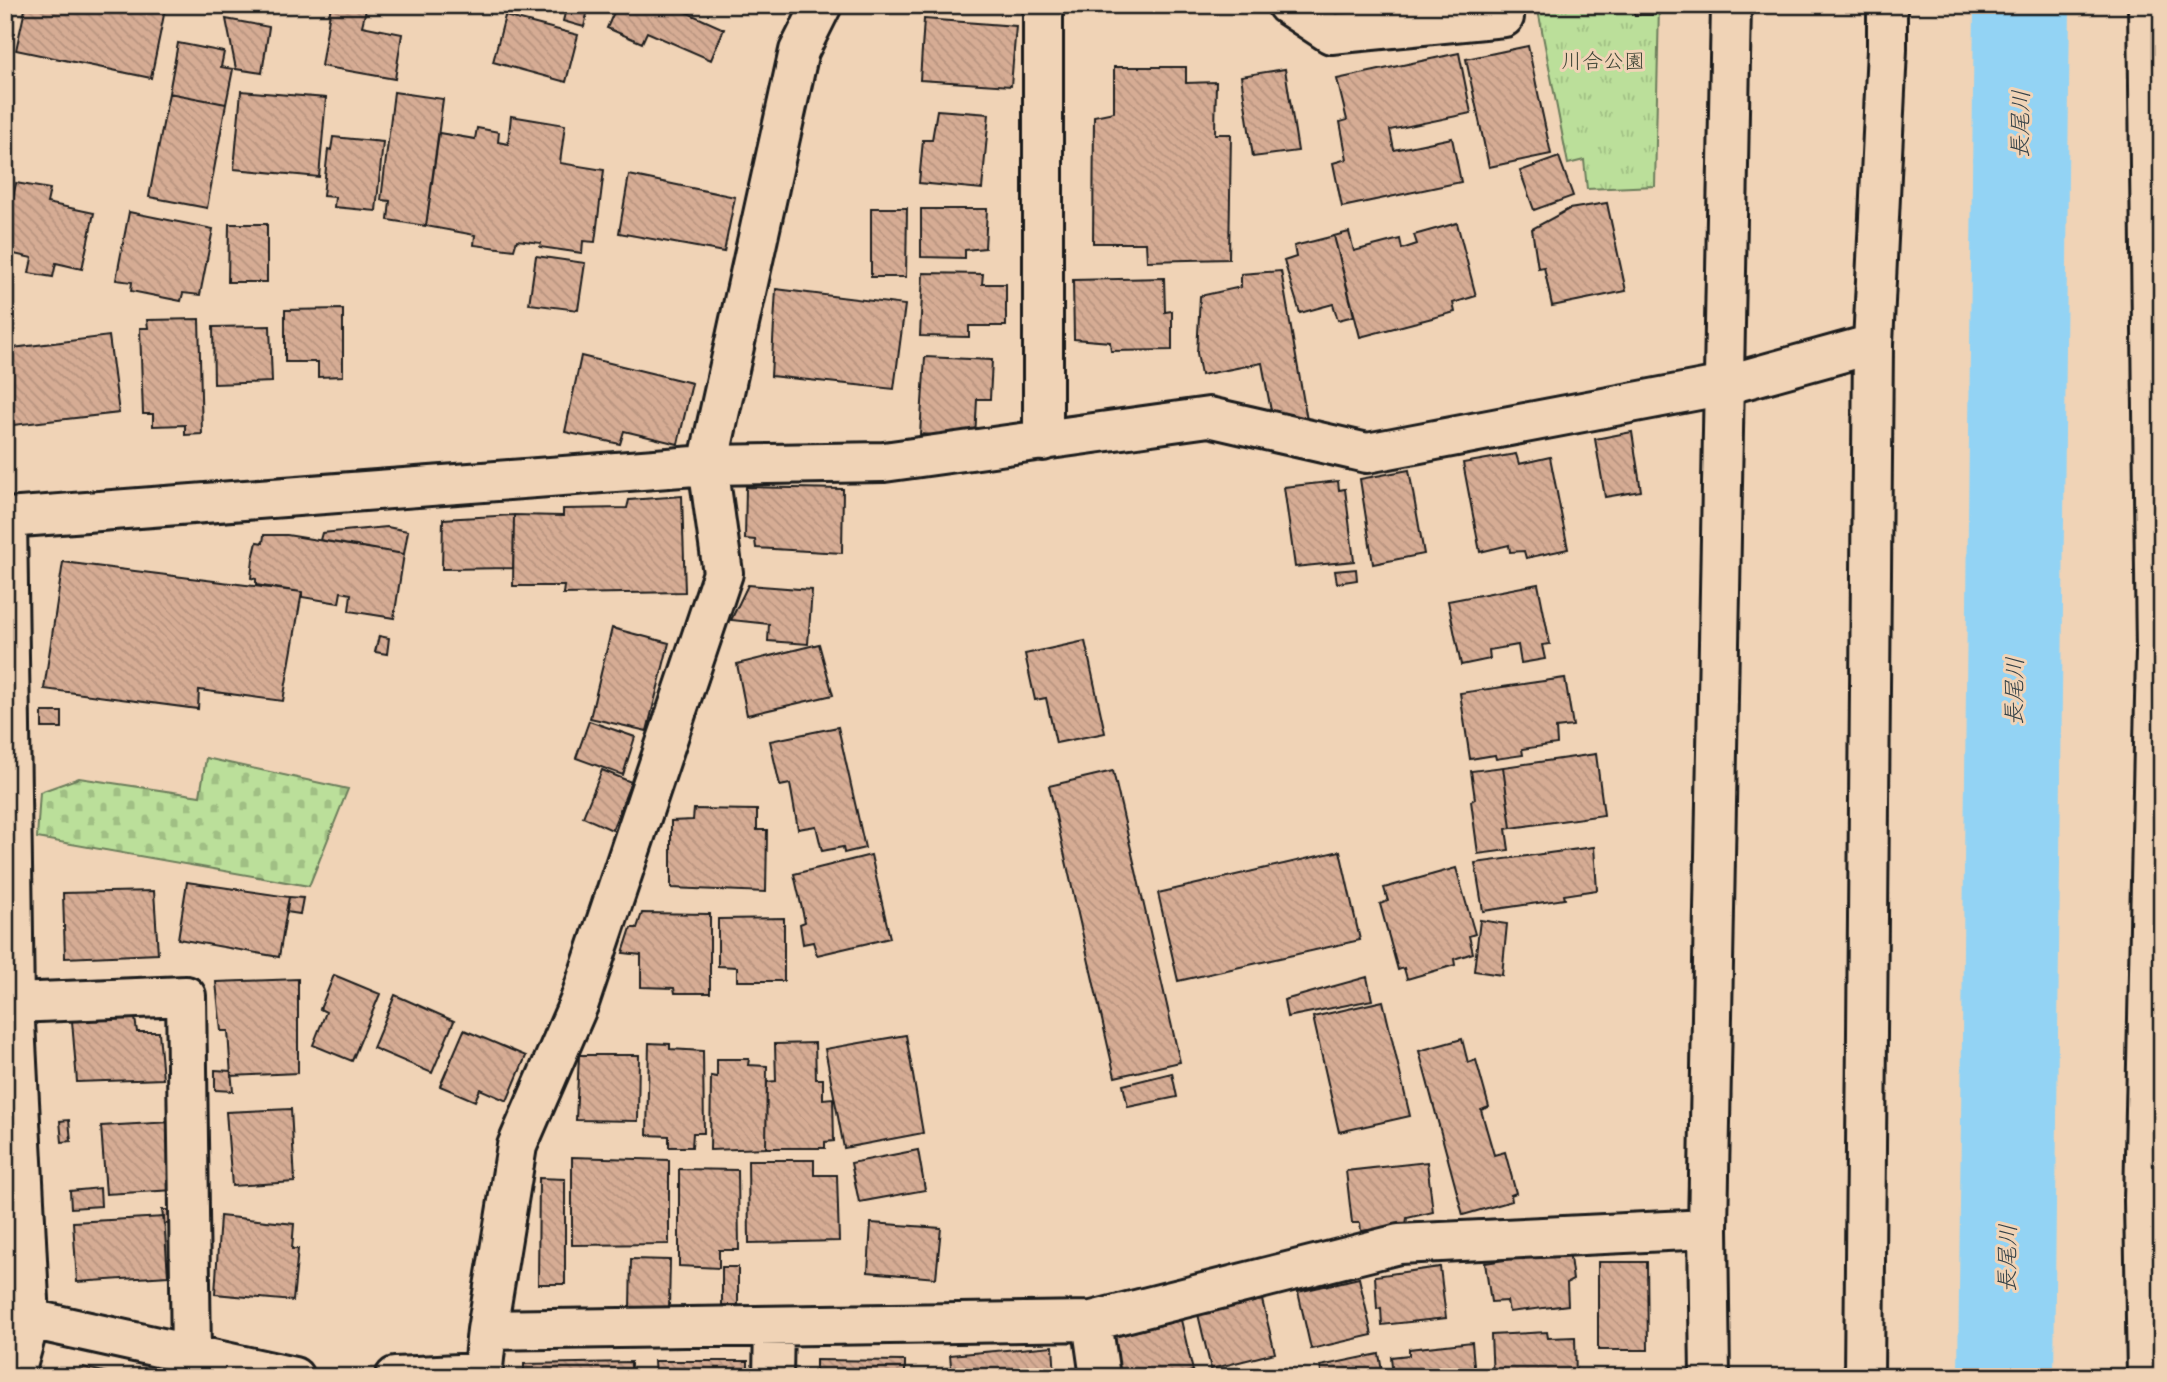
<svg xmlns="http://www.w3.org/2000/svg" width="2167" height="1382" font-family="'Patrick Hand','Klee One',sans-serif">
<defs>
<pattern id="cemetery-stones" width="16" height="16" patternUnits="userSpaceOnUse" patternTransform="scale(1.75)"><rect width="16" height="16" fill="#bbdf9a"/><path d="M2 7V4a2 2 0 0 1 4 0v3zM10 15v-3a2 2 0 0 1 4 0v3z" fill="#a0bf84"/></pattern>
<pattern id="park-tufts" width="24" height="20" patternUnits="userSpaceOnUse" patternTransform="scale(1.75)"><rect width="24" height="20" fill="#bbdf9a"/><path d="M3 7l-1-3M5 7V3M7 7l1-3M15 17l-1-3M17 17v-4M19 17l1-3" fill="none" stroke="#a0bf84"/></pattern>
<pattern id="building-back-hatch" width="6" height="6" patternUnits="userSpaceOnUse" patternTransform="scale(1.75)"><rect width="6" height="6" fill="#d6ac94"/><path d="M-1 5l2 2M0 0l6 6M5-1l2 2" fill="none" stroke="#b7937f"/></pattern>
</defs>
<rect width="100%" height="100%" fill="#f0d3b6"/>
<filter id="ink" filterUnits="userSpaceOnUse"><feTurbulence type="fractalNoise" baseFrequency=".0143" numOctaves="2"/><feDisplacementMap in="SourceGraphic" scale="14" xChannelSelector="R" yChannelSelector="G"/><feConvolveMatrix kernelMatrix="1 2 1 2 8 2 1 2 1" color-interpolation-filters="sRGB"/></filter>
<g filter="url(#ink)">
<!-- cemetery -->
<path fill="url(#cemetery-stones)" stroke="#6c7e5b" stroke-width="2" d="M206,758l142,31 -39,97 -272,-48 3,-46 39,-14 121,18z"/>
<!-- park -->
<path fill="url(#park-tufts)" stroke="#6c7e5b" stroke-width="2" d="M1537,5h122l-4,181 -68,3 -3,-29 -16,4z"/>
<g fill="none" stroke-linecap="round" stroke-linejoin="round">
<!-- river -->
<path stroke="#93d3f4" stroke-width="96" d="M2006,1377l16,-1372"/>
</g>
<!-- building -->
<path fill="url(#building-back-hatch)" stroke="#1c1c1c" stroke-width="2" d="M5,5h7l-6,31h-1z
M26,5h140l-15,73 -135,-28z
M331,5l35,4 -4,17 40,8 -7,45 -74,-13z
M567,5h22l-5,22 -21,-6z
M617,5h53l54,24 -13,31 -64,-28 -5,11 -35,-15z
M1634,5h18v10h-18z
M505,16l73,19 -12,47 -73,-20z
M226,19l43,8 -7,46 -26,-4z
M924,19l92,7 -5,60 -91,-6z
M178,43l46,9 -3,15 12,2 -7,35 -57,-11z
M1528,46l23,108 -62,13 -23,-108z
M1459,53l12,60 -81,17 4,20 58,-12 9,44 -119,25 -9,-44 14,-4 -7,-37 7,-2 -10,-41z
M1114,67h72v16l30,-1 -1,52h16l-2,125 -82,2 -1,-18h-53l1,-127 20,-4z
M1285,69l13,82 -45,6 -12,-81z
M241,91l85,7 -7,79 -85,-8z
M394,92l49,7 -17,127 -38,-6 2,-19 -9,-1z
M169,93l57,11 -19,104 -58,-11z
M937,110l52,4 -7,75 -63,-6 4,-43h9z
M511,116l54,9 -5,38 44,7 -9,72 -12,-1 -1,12 -42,-6 1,-4 -24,-3 -3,10 -40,-5 1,-10 -49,-9 13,-93 36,6 2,-11 22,4 -1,10 10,2z
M333,137l50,5 -7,69 -42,-4 1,-10 -12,-1 5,-47 3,1z
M1559,157l14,39 -39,14 -14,-39z
M629,175l106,22 -11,55 -105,-19z
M16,183l34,6 -3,14 47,10 -12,56 -26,-6 -3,14 -24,-4 3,-15 -27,-6v-16z
M1607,203l19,88 -74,15 -8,-39 -6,1 -6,-39 37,-20z
M871,208h36l-1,69h-35z
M921,209h66l-2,39 -20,2v8l-44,-1z
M129,212l84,17 -13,66 -17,-2 -2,8 -50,-10 1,-9 -16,-2z
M1457,223l19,73 -23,7 2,9 -95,25 -26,-101 15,-4 5,19 46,-12 2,10 15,-5 -3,-9z
M229,224h38v58h-39z
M1334,236l20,80 -16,4 -5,-16 -33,9 -16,-52 12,-4 -2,-11z
M536,256l49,7 -7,47 -49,-6z
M1281,271l26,149 -33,7 -12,-64 -61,12 -4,-22 3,-57 41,-9v-13z
M923,273l60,1 -1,10h24v42h-37v11l-49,-1z
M1164,278l1,34 7,-1v39l-61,1 -1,-9 -36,-3 -1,-59z
M776,289l129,16 -11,84 -123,-13z
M343,309v67l-25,1v-15h-33v-52z
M199,319l3,115 -17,1v-10l-32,1v-12h-10l-3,-86h8l-1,-8z
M270,326l2,56 -58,2 -1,-57z
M109,336l10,77 -114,13v-77z
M581,356l111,27 -14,61 -54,-13 -4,13 -55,-12z
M925,357l67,3 -2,39h-13l-2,40 -55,-5z
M1632,432l9,59 -36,6 -10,-58z
M1516,454l3,10 31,-7 18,92 -42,9 -2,-7 -14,1 -1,-7 -29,7 -17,-89z
M1409,470l15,84 -51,10 -13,-85z
M1338,481l1,9 6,-1 9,72 -59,6 -11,-80z
M746,487l97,2 -1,64 -86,-5 -1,-8 -10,-1z
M682,496l3,96 -122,2 1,-8h-51l1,-71 49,1v-7l64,-1 2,-8z
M514,515l-1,53 -71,1 1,-50z
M387,527l21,4 -4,23 -84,-14 2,-7z
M264,535h23l117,19 -10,64 -45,-7 2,-17 -10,-2 -2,11 -37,-6v-5l-46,-7v-6l-5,-1 2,-19 4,-17 6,1z
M63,562l239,30 -19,109 -84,-11 -1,19 -154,-20z
M1356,569l1,11 -20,3 -2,-12z
M1538,584l12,60 -8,1 3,14 -24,4 -3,-18 -29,5 1,9 -29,6 -13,-64z
M748,585l64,5 -4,54 -40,-3 1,-17 -38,-4z
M612,628l57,15 -22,88 -57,-13z
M379,636l10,2 -2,16 -12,-2z
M1085,641l20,92 -49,10 -10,-45 -11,2 -10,-46z
M819,644l14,51 -86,20 -10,-51z
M1565,678l8,48 -17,2 1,16 -35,5 1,6 -27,4 -1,-4 -25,4 -10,-66z
M42,712h20v16h-20z
M589,721l46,16 -12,38 -47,-17z
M838,727l27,121 -21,5 -1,-6 -21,4 -6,-25 -18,3 -8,-45 -10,2 -10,-45z
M1596,754l8,61 -93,13 -8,-61z
M1503,767l8,61 -5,1 3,21 -31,4 -7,-53 4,-2 -4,-28z
M602,770l29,12 -19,48 -29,-13z
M1113,771l67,291 -65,15 -66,-291z
M694,809l63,1v20h10l-1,62 -95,-4v-67l22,-1z
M1594,847l3,43 -33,5 1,4 -82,12 -8,-48z
M1340,851l20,89 -182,41 -20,-88z
M871,855l19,83 -73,17 -4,-13 -10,2 -3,-20 5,-2 -11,-48z
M1456,868l19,66 -6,2 4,17 -19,6 1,6 -48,14 -3,-11 -6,2 -18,-66 8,-3 -4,-13z
M187,882l102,15 -10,60 -101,-18z
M154,891l4,63 -93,4 -2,-65z
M289,897l14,1 -3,16 -14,-2z
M642,913l68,1v79h-35l-1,-5 -33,-1v-32l-18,-2 8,-25h6z
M784,918v63h-47v-14l-19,-1v-47z
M1480,920l27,4 -5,51 -28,-4z
M334,975l46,19 -28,67 -39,-16 13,-33 -6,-3z
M1367,977l5,23 -85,17 -3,-17z
M298,979v94l-67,3 -3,-45h-7l-5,-49z
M395,995l59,26 -22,52 -59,-25z
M1383,1001l27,115 -71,16 -26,-115z
M135,1018l2,14h22l4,47 -86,3 -5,-61z
M464,1030l62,26 -19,45 -27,-12 -5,12 -35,-15z
M906,1035l17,98 -79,15 -19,-99z
M1462,1039l6,24 8,-3 13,47 -8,3 13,45 11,-3 11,41 -5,2 1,6 -49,14 -44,-164z
M649,1043l21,1v5l33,2 1,82h-11l-1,14h-23v-11l-22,-1z
M815,1043l1,36h7v20l10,-1 1,43 -9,1v6h-59l1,-66 9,-1 -1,-37z
M579,1055h60l-1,66 -62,-1z
M717,1059h32l-1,6 19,1 -1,82 -56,2 1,-74 6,1z
M215,1070l16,1 2,20 -18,-1z
M1172,1073l5,24 -49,10 -5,-22z
M291,1109l4,73 -63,4 -6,-74z
M69,1120l2,21 -9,1 -2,-21z
M172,1122l3,68 -69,4 -5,-68z
M918,1150l7,40 -66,12 -8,-39z
M572,1157l97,3v84l-97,1z
M748,1160h66v15h23l2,66 -90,2z
M1427,1162l6,50 -26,6 -1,7 -45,6 -1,-8h-8l-6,-52z
M679,1169l59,1 1,80h-20v18l-40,-2z
M539,1178l26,1v105h-27z
M100,1188l1,18 -30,2 -1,-17z
M162,1210h12v13l-10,1z
M220,1216l74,8 -2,25h6l-5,52 -78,-7z
M164,1217l4,59 -91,6 -4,-60z
M871,1223l70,5 -5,50 -68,-6z
M1569,1250l4,30 -6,3 1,22 -59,7 -2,-11 -16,1 -6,-39z
M631,1259l39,1 -1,49 -39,-1z
M1598,1262h49l1,88h-50z
M722,1267h16v38h-16z
M1440,1267l6,51 -64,7 -1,-17 -4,1 -2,-33z
M1359,1278l13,57 -61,14 -13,-57z
M1262,1300l13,53 -64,16 -13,-55z
M1181,1320l12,51 -24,6h-65l6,-39z
M1547,1332l1,6 27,-1 1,40h-83l-2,-42z
M1472,1342l3,35h-82l-2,-20 18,-2v-6z
M1053,1346l2,31h-103l-2,-22z
M1379,1354l4,23h-61l-2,-11z
M816,1360l89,1v16h-89z
M654,1361h94v16h-93z
M631,1362v15h-107v-13z
M83,1367l41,10h-44z"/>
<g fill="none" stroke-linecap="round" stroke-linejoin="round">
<defs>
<path id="minor" d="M1287,5l44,29 173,-17
M1043,441v-436
M5,516l2,2 7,485 16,316 -16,58
M7,518l701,-53 176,-3 325,-45 158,36 358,-68 148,-41
M14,1003l172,-7 5,358 -4,23
M5,1320l25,-1 264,58
M1092,1321l307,-77 309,-15
M487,1330l605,-9 8,56
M395,1377l86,-4
M482,1377l5,-47 30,-184 62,-143 144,-430 -15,-108 91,-414 23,-46
M773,1377l1,-51
M1864,1377l9,-1033 14,-295v-44
M2147,1377l-3,-176 12,-548 -8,-648"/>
<path id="tertiary" d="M1710,1377l-2,-148 23,-1224"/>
</defs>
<!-- minor casing -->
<use href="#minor" stroke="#1c1c1c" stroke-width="44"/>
<!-- tertiary casing -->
<use href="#tertiary" stroke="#1c1c1c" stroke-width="44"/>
<!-- minor -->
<use href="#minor" stroke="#f0d3b6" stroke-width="38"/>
<!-- tertiary -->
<use href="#tertiary" stroke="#f0d3b6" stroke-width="38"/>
</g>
</g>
<g text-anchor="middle" stroke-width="6" stroke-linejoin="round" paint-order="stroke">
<!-- park labels -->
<g font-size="21" fill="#3c4335" stroke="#f0d3b6">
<text x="1603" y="68">川合公園</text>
</g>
<!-- water labels -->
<g font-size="23" font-style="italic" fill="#344147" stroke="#f0d3b6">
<text transform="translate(2020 124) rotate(-89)" y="8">長尾川</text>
<text transform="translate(2014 691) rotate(-89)" y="8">長尾川</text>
<text transform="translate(2007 1258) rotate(-89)" y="8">長尾川</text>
</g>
</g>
<!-- margin -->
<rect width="2167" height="1382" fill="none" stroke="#f0d3b6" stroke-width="28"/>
<rect x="14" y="14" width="2139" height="1354" fill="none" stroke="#1c1c1c" stroke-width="2.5" filter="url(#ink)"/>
</svg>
